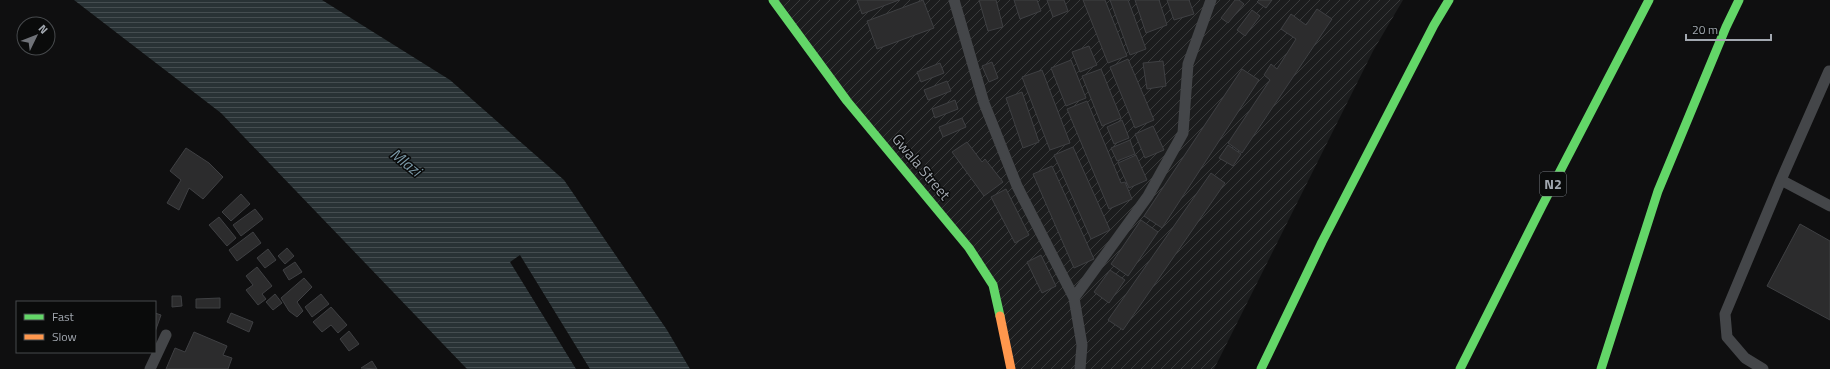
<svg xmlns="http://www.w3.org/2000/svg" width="1830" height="369" font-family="'Titillium Web',sans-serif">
<defs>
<pattern id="industrial-furrows" width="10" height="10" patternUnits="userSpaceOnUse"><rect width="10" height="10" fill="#1c1d1e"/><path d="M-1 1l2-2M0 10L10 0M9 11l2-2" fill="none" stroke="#3a3b3c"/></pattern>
<pattern id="water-rules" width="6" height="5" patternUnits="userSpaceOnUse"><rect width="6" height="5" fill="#293235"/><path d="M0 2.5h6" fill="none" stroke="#454d50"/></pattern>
</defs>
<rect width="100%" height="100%" fill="#0f0f10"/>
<!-- industrial -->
<path fill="url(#industrial-furrows)" d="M775,0h628l-30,51 -159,318h-202l-18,-85z"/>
<!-- water -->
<path fill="url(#water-rules)" d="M74,0h248l128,80 114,100 103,150 23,39h-100l-70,-114 -10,7 66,107h-109l-246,-256z"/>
<!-- building -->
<path fill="#2c2c2d" stroke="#3f4043" d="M857,0h42l-37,14z
M923,0l11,28 -57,21 -10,-28z
M979,0h17l7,27 -15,4z
M1014,0h23l4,11 -21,8z
M1047,0h17l4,11 -15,6z
M1083,0h22l22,56 -19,7z
M1110,0h18l18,49 -16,6z
M1135,0h24l8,25 -21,8z
M1167,0h22l5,14 -20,6z
M1235,0h4l5,4 -16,19 -7,-5z
M1259,0h13l-6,8 -9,-6z
M1317,9l15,10 -90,134 -14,-10 42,-63 -6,-5 7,-11 6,5 19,-30 -15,-10 10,-15 15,11z
M1252,10l8,6 -15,20 -8,-6z
M1089,46l8,19 -17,7 -8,-20z
M1128,59l26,61 -19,8 -25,-61z
M1071,60l15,38 -20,8 -15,-38z
M1163,61l3,25 -19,3 -4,-26z
M992,62l6,16 -9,4 -7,-16z
M940,63l4,10 -23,9 -4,-10z
M1101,69l20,49 -19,8 -20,-50z
M1242,69l17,11 -97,148 -18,-12z
M1042,70l28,73 -20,7 -28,-73z
M947,81l4,10 -23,9 -4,-10z
M1022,92l17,50 -16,6 -17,-50z
M955,100l3,9 -23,9 -3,-9z
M1087,101l34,82 4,-1 7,17 -23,10 -42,-100z
M962,118l4,9 -23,10 -4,-10z
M1122,120l7,18 -15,6 -7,-17z
M1153,126l11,24 -19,8 -10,-24z
M1130,140l5,14 -18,7 -6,-13z
M967,142l15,20 3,-3 18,23 -19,14 -32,-44z
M1228,145l13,9 -8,12 -14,-8z
M1073,147l37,83 -19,9 -37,-84z
M186,148l23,15 14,14 -20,22 -14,-11 -10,22 -12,-7 14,-23 -11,-9z
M1136,155l11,25 -18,8 -11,-25z
M1052,166l42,93 -20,9 -41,-94z
M1211,173l14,10 -102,147 -15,-10z
M1006,189l23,46 -14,8 -24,-46z
M241,194l9,10 -19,17 -9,-9z
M255,209l8,10 -22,17 -8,-11z
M219,217l17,21 -9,8 -18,-21z
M1141,220l17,12 -30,44 -17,-12z
M1800,224l30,17v79l-63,-34z
M253,232l8,11 -24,18 -8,-11z
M287,248l7,8 -9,8 -7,-8z
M268,249l8,11 -11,8 -8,-10z
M1041,255l15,31 -14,7 -15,-31z
M295,262l7,10 -13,8 -6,-10z
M257,267l15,19 -10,8 4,5 -8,6 -12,-15 7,-5 -7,-9z
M1110,270l15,10 -16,23 -15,-11z
M304,278l8,9 -15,15 6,9 -6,6 -8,-6 -8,-13z
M275,294l7,9 -9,7 -7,-8z
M321,294l8,10 -17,13 -7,-10z
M172,296h9l1,10 -10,1z
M220,298v10h-24v-9z
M331,307l16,18 -9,8 -7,-8 -9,7 -9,-10z
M155,313l6,2 -6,17z
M231,313l22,9 -4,10 -22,-10z
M349,331l10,13 -10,7 -9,-12z
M194,332l33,14 -4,9 9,3 -4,11h-62l9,-21 10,4z
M372,361l5,8 -16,-1z"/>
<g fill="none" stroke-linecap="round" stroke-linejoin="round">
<!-- lane -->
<path stroke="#444649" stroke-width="11" d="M954,0l30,103 33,83 57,112 8,47 -2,24
M1781,180l49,26
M1074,298l74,-102 35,-63 5,-69 23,-64
M150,369l16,-34
M1763,369l-18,-11 -18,-21 -2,-23 56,-134 48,-109"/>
<!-- fast -->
<path stroke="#63d668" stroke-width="9" d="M773,0l74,101 122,147 24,37 7,31
M1261,369l61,-127 112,-217 15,-25
M1460,369l82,-163 107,-206
M1601,369l57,-178 68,-164 13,-27"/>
<!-- slow -->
<path stroke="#ff974d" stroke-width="9" d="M1000,316l11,53"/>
</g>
<g text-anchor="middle" stroke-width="3" stroke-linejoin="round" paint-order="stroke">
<!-- shield labels -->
<rect fill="#0a0b0b" stroke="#74797e" stroke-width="1" x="1540" y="172" width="26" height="24" rx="3"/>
<g font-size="14" font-weight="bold" fill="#a2a8b0">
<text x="1553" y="189">N2</text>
</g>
<!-- street labels -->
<g font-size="15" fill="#a2a8b0" stroke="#0a0b0b">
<text transform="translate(921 167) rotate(50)" y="5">Gwala Street</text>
</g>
<!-- water labels -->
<g font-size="16" font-style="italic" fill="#7b99a8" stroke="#0a0b0b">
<text transform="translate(406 162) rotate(38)" y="6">Mlazi</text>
</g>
</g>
<!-- legend -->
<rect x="16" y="301" width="140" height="52" fill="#0a0b0b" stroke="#474a4d"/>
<rect x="24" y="314" width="20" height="6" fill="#63d668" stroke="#474a4d"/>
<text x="52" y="321" font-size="12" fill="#a2a8b0">Fast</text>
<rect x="24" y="334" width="20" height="6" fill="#ff974d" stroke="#474a4d"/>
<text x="52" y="341" font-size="12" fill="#a2a8b0">Slow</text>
<!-- north arrow -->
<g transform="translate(36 36) rotate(47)"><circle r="19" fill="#0a0b0b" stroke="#474a4d"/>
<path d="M0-3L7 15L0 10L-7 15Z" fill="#6f7278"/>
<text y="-6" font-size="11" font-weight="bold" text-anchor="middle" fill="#a2a8b0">N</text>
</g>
<!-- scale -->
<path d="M1686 34v6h85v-6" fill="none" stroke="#a2a8b0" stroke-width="2"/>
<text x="1692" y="34" font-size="12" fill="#a2a8b0" stroke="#0a0b0b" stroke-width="3" paint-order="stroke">20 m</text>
</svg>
